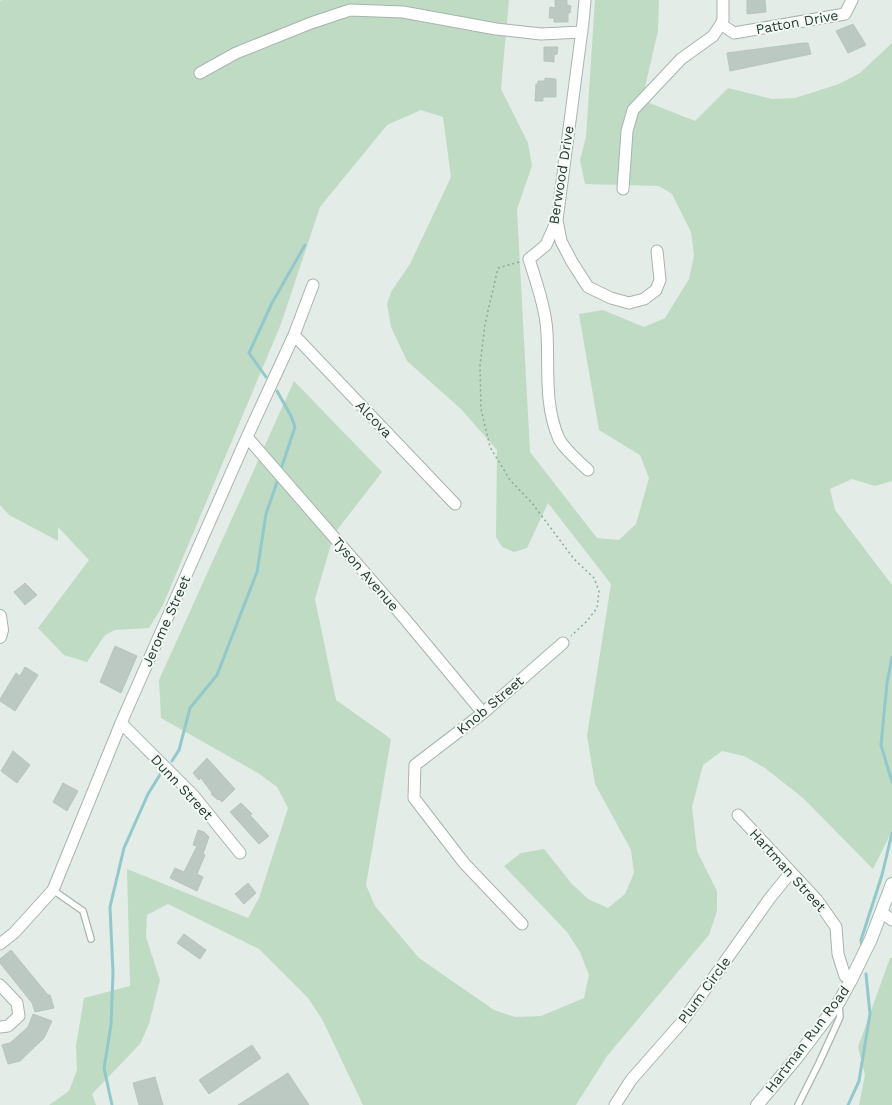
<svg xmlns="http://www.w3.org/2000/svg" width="892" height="1105" font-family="'Work Sans',sans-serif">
<rect width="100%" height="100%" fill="#e4ece8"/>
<!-- green -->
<path fill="#bfdbc4" d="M2,0h507l-8,89 27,54 4,23 -15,43 13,243 67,86 22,2 17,-16 13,-46 -9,-23 -41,-25 -20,-116 24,-4 41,17 21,-9 24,-39 5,-24 -3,-23 -19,-38 -13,-8 -74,-2 -5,-24 6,-23 9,-137h64l-1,31 -16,69 53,21 33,-33 44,11 23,-1 44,-14 21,-11 32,-30v438l-17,5 -23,-7 -22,10 5,21 57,75v246l-19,38 -70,-71 -38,-30 -21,-12 -22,-5 -19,14 -11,42 5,44 20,40v20l-8,24 -102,121 -31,49h-213l-41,-86 -14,-21 -49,-49 -91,-45 -21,11 -1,22 14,43 -11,44 -9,20 -48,50 4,11h-47l20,-14 8,-21 -1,-24 8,-48 46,-12 -3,-117 121,49 11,-20 29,-90 -11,-21 -19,-14 -97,-55 -2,-38 135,-299 88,91 -48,62 -19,65 21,101 55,39 -25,146 9,21 44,52 75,52 21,7 26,-1 43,-18 5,-23 -9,-23 -13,-20 -63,-66 17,-13 23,-4 28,35 16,15 20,9 17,-14 9,-21 -3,-23 -36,-66 -8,-48 24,-152 -63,-81 -21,45 -13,4 -12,-5 -6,-10 1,-87 -36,-41 -54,-48 -16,-34 -4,-23 4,-12 19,-28 41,-87 -8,-60 -22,-7 -34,15 -67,82 -39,117 -118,281 -14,23 -34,2 -10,5 -18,27 -23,-7 -26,-27 51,-68 -31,-33v14l-49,-26 -9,-10v-504z
M890,958h2v147h-33l6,-30 -7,-28z"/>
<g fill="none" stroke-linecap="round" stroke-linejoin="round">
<!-- stream -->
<path stroke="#92c8cb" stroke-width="3" d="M266,377l-17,-24 23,-50 33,-58
M277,391l14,25 4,11 -13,39
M892,657l-5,26 -6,62 11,37
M172,761l7,-11 11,-42 27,-33 40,-103 9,-58 11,-32
M862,946l-1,-6 21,-65 10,-42
M112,1105l-8,-37 7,-43 2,-52 -3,-66 14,-59 24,-54 13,-21
M848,1105l11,-24 11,-67 -4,-40"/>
</g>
<!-- building -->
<path fill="#bcc9c3" stroke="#b7c5be" d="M555,0h12v5l4,1 -1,7h-2v9h-14v-4h-5l1,-11 5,1z
M747,0h18l1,12 -19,2z
M853,24l13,21 -18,8 -12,-22z
M803,43h5l3,11 -81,17 -3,-18z
M544,47h14l-1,7 -3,1v7l-10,-1z
M545,78l11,1v18h-13v4h-8l1,-17h2v-3h7z
M25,583l12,12 -12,10 -11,-13z
M115,646l22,10 -16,37 -21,-11z
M25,667l13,8 -23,36 -15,-10v-2l16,-26 4,3z
M13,751l17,14 -13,18 -16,-12z
M207,758l28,31 -13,13 -3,-3 -1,1 -7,-6 1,-1 -11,-15 -2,2 -6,-7z
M63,783l15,8 -11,20 -14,-9z
M241,803l11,11 -2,1 19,21 -10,8 -29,-32z
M198,830l6,2 5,5 -6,17 2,1 -8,19 6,3 -6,14 -27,-13 5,-10 9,4 13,-26 -4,-1z
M248,883l8,10 -12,11 -9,-10z
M184,934l22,16 -6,9 -23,-16z
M11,950l37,45h2l4,13 -19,4 -3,-9 -32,-40v-4z
M33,1014l19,7 -8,17 -24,23 -12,3 -6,-19 8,-2 18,-16z
M252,1045l9,13 -52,36 -10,-14z
M288,1073l21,32h-71z
M155,1077l8,28h-24l-6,-22z"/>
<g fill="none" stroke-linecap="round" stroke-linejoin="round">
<defs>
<path id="lane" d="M53,890l30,21 8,28
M798,1105l21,-42 21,-46 -1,-13"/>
<path id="street" d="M585,0l-2,22 -26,198 -11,25 -17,14c7,22 17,51 18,74 2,36 -3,72 12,106 4,8 22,25 29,31
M723,0v20l-2,4 13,9 111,-19 7,-14
M200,73l36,-20 75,-30 39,-13 53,2 93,17 45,5 41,-2
M623,189l4,-58 6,-21 48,-51 32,-23 8,-12
M557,220l4,21 11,21 16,25 23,11 18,5 15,-4 12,-9 4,-10 -3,-29
M294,335l161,169
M247,437l158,182 78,94
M121,723l72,72 47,58
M738,815l79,85 19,27 2,27 4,13 3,9 6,4
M881,912l11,8
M522,924l-58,-61 -50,-65 1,-33 68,-52 80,-70
M0,944l14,-11 39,-43 68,-167 126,-286 47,-102 19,-50
M0,985l17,18 2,13 -11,10 -8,1
M615,1105l16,-25 51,-58 88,-124 21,-26"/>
<path id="secondary" d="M0,616l2,14 -2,7
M757,1105l37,-44 45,-59 12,-22 20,-41 21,-55"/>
</defs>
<!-- lane casing -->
<use href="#lane" stroke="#a7b4ae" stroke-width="8"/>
<!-- street casing -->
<use href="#street" stroke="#a7b4ae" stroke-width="13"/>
<!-- secondary casing -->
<use href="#secondary" stroke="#a3b6ae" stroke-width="14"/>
<!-- path -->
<path stroke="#88ac9d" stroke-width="1.5" stroke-dasharray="2 3" stroke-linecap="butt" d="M519,262l-21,6 -13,56 -5,42 1,43 9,38 20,33 22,23 42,56 20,19 5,13 -2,17 -10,13 -16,15"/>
<!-- lane -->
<use href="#lane" stroke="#fff" stroke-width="5.5"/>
<!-- street -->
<use href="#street" stroke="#fff" stroke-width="11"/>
<!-- secondary -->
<use href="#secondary" stroke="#fff" stroke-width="12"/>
</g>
<g text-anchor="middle" stroke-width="4" stroke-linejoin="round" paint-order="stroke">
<!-- street labels -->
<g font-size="14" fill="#253c33" stroke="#f4f9f6">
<text transform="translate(797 22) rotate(-10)" y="5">Patton Drive</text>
<text transform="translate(561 175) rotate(-81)" y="5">Berwood Drive</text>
<text transform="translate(374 419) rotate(46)" y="5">Alcova</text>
<text transform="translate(366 574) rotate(49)" y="5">Tyson Avenue</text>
<text transform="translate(166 621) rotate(-66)" y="5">Jerome Street</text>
<text transform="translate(490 705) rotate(-40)" y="5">Knob Street</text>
<text transform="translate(182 787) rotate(47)" y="5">Dunn Street</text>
<text transform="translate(788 870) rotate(48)" y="5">Hartman Street</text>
<text transform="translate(704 990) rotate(-54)" y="5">Plum Circle</text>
<text transform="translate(807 1039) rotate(-53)" y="5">Hartman Run Road</text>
</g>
</g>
</svg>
